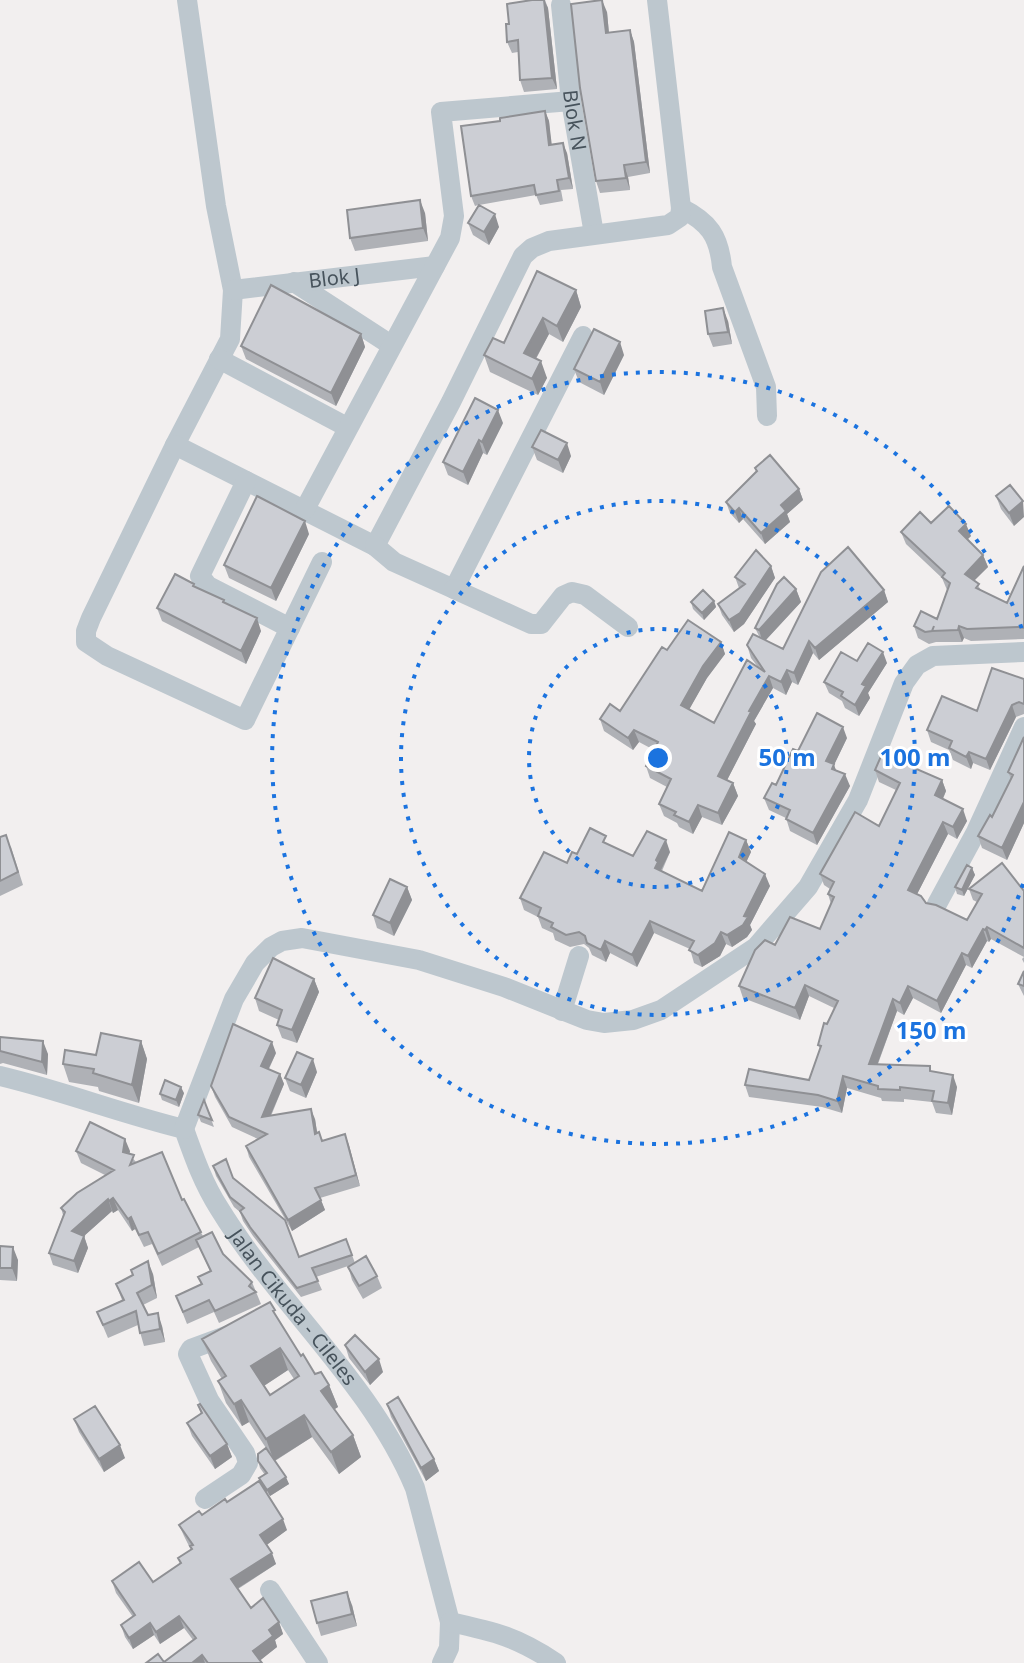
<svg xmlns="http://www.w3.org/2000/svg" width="1024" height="1663" font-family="'Noto Sans',sans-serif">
<rect width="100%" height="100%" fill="#f2efef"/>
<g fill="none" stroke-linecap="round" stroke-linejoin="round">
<!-- minor -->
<g stroke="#bdc7ce" stroke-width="20">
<path d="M187,0l29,206 17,84 -3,49 -55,106 -84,173 -5,13v11l21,14 138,64 77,-158"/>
<path id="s1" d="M561,5l10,96 23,133"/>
<path d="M681,208c28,14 38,28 41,59l44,120 1,29"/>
<path d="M294,282l97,63"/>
<path id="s2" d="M233,290l202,-24"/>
<path d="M219,359l128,68"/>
<path d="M175,445l200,101 76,-144 72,-146 9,-8 17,-7 119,-16 12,-8 1,-9 -24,-208"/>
<path d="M246,481l-46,95 8,10 82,42"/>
<path d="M305,509l145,-271 4,-22 -13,-104 130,-11"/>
<path d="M375,546l19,16 60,27 129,-253"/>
<path d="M454,589l77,35h10l22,-28 9,-4 13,3 43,32"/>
<path d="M937,904l39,-72 48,-105"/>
<path d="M562,1011l17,-55"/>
<path id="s3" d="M0,1076c63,15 122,38 184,53 10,28 19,54 35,79 60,98 151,173 196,280l35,134 -1,26 -7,15"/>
<path d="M184,1129l50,-130 21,-36 16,-16 11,-6 20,-3 117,22 85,27 83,33 17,3 29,-3 28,-10 95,-63 52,-60 50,-87 46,-117 13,-18 16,-9 91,-4"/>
<path d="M205,1499l36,-24 7,-12 -3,-10 -36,-53 -21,-46 3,-5 38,-14"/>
<path d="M270,1590l48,73"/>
<path d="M450,1622c46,10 67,15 106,41"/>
</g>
</g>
<!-- wall -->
<path fill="#afb1b6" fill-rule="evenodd" d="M532,0h13l3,8 9,81 -33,3 -4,-12 -2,-28 -6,1 -5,-11 2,-18z
M607,12l2,21 21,-3 4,12 16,131 -22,4 2,13 -30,3 -4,-12z
M545,111l4,10 2,24 16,8 6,36 -12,1 2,11 -23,4 -4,-10 -57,10 20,22 -10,18 -16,-10 -5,-12 10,-18 -3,1 -4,-10 29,-75z
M425,213l3,28 -73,10 -5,-13z
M576,290l5,17 -18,35 -14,-8 -13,25 11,19 -9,17 -48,-23 -6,-17 20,-12z
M728,321l4,23 -19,3 -5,-13z
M361,334l4,13 -29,59 -90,-47 -5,-13z
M624,355l-20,40 -25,-13 -5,-13z
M503,423l-16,32 -4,-2 -15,32 -20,-10 -5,-13z
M532,447l39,9 -8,17 -26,-13z
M755,468l44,21 4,11 -16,14 3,8 -25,22 -22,-25 -4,4 -9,-10 -4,-11 30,-30z
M1010,485l4,41 -13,-17 -5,-13z
M931,523l40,13 -4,3 16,16 5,12 -14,13 7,10 26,13 17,-37v73l-53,2 -7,-3 -2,4h-26l-7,2 -11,-6 -4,-12 23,-7 10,-29 -5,-12 -36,-34 -5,-12z
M309,534l-33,67 -47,-23 -5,-13z
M771,566l4,12 -31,46 -10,8 -12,-17 -4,-11 21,-16 -4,-11z
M194,584l1,3 30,16 36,28 -15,33 -84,-43 -5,-13z
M796,589l5,13 -35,38 17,9 101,-59 4,12 -69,58 -6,-7 -15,32 -6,-3 -6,13 -13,-7 -19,33 2,3 -29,56 6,3 5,13 -16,29 -20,-8 -9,17 -14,-7 -2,-4 -13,-7 -5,-12 8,-17 -17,-9 -4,-12 8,-16 -15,-8 -6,8 -29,-19 -4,-12 20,-8 101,-69 4,12 -18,24 -18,31 25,14 44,-56 -7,-9 -4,-13 12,-9 -4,-8z
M714,601l2,6 -12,13 -11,-11 -2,-7z
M857,661l30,2 -19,30 2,5 -11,18 -14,-8 -3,-7 -13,-8 -5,-11z
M1024,679v35l-8,3 -26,53 -17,-7 -2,6 -18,-9 -4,-10 -18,-8 -4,-12 50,-19z
M1024,737v86l-17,37 -25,-12 -4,-12 14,-19 19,-38 -3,-7z
M847,738l-13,27 2,5 14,16 -33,59 -27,-14 -4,-13 -17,-8 -5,-12 12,-13 22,-34z
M875,770l67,10 4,11 -3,8 24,22 -10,18 -9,-5 -31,60 9,9 41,17 10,-18 -4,-2 -4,-11 55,2v72l-2,-4 2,-2 -33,-18 -2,3 -2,-1 -15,27 -6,-3 -25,48 -28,-15 -9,17 -7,-4 -19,53 54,8 25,15 -5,28 -16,-2 -4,-11 -28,-3v3l-22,-1 -1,-3 -34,-10 -5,25 -20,-6 -73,-10 -4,-12 64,-5 11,-32 -2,-3 16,-37 -25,-12 -9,24 -57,-22 -4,-12 36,-41 45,-16 11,-25 -3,-10 2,-5 -6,-4 -4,-11 59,-48 17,-36 -17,-8z
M0,837l11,10 12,38 -23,11z
M746,840l5,12 -5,10 24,24 -20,39 2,5 -5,7 -15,10 -6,-3 -6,12 -18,11 -8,-4 -4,-14 -36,-16 -17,34 -27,-14 -4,9 -14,-7 -3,-7 -5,-4 -14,3 -15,-7 -2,-7 -11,-5 -4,-11 -14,-7 -4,-12 47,-35 10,-9 32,-9 24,11 37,-4 -8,19 40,20z
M972,868l3,7 -11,21 -7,-2 -2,-7z
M407,887l5,13 -18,36 -17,-8 -4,-13z
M1024,971v25l-6,-12z
M314,979l5,13 -22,51 -15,-5 -5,-13 2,-5 -20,-9 -4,-13z
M0,1037l48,17 -1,21 -44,-12 -3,1z
M141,1041l6,18 -8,44 -40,-12 -1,-4 -29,-5 -6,-18 33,-9z
M276,1053l-7,16 11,5 4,10 -13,32 44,3 2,14 5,8 23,-7 15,52 -40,12 5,12 -33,21 -43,-74 -3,-11 12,-7 -26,-12 -17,-30 -4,-11z
M317,1072l-11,26 -16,-7 -5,-13z
M184,1093l-5,14 -17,-7 -2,-6z
M204,1100l10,27 -13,-5 -3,-7z
M76,1151h54l-1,3 7,8 46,38 21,36 49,46 9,22 -42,19 -5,-11 -27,12 -11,-28 25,-12 -3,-7 12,-6 -11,-24 -37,19 -10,-22 -8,3 -9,-18 -3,2 -14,-21 -5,3 -1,-2 -28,25 4,12 -10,25 -25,-8 -4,-12 14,-38 -2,-7 44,-33 -24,-12z
M213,1166l20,12 66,79 53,-2 3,8 22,13 5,12 -19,11 -11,-19 -4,-14 -32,11 6,13 -21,7 -48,-61 -10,-15 -3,-9 -6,-5 -18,-31z
M0,1246l18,14 -1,21 -17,-1z
M131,1270l22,4 4,24 -14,7 5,10 14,11 3,16 -21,4 -6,-21 -30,13 -11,-26 25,-12 -6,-16 17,-9z
M279,1321l22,35 14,18 14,11 9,22 -4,2 19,26 8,22 -22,17 -27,-37 -37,24 14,23 -19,12 -8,-11 -3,-7 6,-3 -5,-7 -2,-7 8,-13 -17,-26 -7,4 -16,-23 -8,-22 4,-2 -11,-18 -9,-22zM288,1370l6,9 -24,16 -6,-9z
M345,1345l38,27 -13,13 -21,-27z
M387,1404l47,55 5,12 -13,10 -35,-64z
M198,1405l29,39 5,13 -17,12 -23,-33 -5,-13 14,-9z
M74,1419l51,39 -21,14 -25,-40z
M227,1502l60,28 -21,15 10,19 -38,25 13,19 28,14 4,12 -8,6 2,7 -17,13 2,3h-116l18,-1 29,-22 -9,-12 -24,16 -6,-9 -21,14 -8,-12 -4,-12 12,-8 -17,-24 -4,-12 41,1 27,-18 -2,-6 13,-8 -7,-14 -5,-11z
M352,1605l5,21 -36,10 -4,-13z"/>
<!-- shaded-wall -->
<path fill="#8f9094" d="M544,0l4,8 9,81 -5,-11z
M602,0l5,12 3,33 -4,-12z
M630,30l4,12 16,131 -4,-11z
M545,111l4,10 4,34 -4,-10z
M563,143l4,10 6,36 -4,-11z
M624,165l4,12 2,13 -4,-12z
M420,200l5,13 3,28 -5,-13z
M495,214l4,13 -10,18 -5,-13z
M576,290l5,17 -18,35 -6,-16z
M723,308l5,13 4,23 -4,-12z
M543,318l6,16 -19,35 -6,-16z
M361,334l4,13 -29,59 -5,-13z
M620,342l4,13 -20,40 -4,-13z
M541,361l6,17 -9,17 -6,-16z
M498,410l5,13 -16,32 -5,-13z
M479,440l4,13 -15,32 -5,-13z
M567,443l4,13 -8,17 -5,-13z
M799,489l4,11 -16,14 3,8 -25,22 -4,-11 20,-28z
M1023,501l1,16 -10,9 -5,-13z
M739,508l4,11 -4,4 -4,-11z
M305,521l4,13 -33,67 -5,-13z
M966,524l5,12 -7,7 -5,-12z
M983,555l5,12 -19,19 -4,-12z
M771,566l4,12 -31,46 -10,8 -5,-12z
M796,589l5,13 -38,41 -4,-13z
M884,590l4,12 -69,58 -4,-12z
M714,601l2,6 -12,13 -2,-7z
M257,618l4,13 -15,33 -5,-13z
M959,626l5,12 -2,4 -4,-12z
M809,641l4,12 -15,32 -4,-12z
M721,642l4,12 -18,24 -22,39 -4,-12 22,-39z
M883,652l4,11 -19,30 2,5 -11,18 -4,-11 7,-21z
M787,670l5,12 -6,13 -5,-13z
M769,676l4,12 -19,33 2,3 -33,64 -5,-12 31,-65z
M1012,705l4,12 -26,53 -4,-11z
M843,727l4,11 -13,27 4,11 -12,-15z
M634,730l5,12 -6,8 -5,-12z
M969,752l4,11 -2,6 -5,-12z
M845,774l5,12 -33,59 -4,-12z
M942,780l4,11 -7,16 -4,-12z
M733,783l5,13 -16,29 -4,-12z
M1024,802v21l-17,37 -5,-12z
M698,805l4,12 -9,17 -4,-12z
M963,809l4,12 -10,18 -4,-12z
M943,822l5,12 -35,68 -5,-12z
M666,840l4,12 -9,18 2,4 -8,-6 1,-8z
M746,840l5,12 -8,17 -4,-12z
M972,868l3,7 -11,21 -2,-6z
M765,874l5,12 -20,39 2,5 -5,7 -15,10 -5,-12 17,-19z
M407,887l5,13 -18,36 -4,-13z
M650,921l4,12 -17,34 -5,-12z
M987,927l4,12 -2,3 -4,-12z
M983,929l4,12 -15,27 -4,-12z
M721,932l5,12 -6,12 -18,11 -4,-12z
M605,941l5,12 -4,9 -5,-12z
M962,953l4,12 -25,48 -4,-12z
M314,979l5,13 -22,51 -5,-13z
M805,985l4,11 -9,24 -5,-12z
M908,986l5,12 -9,17 -4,-12z
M893,999l4,12 -24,65 -4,-12z
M43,1041l5,13 -1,21 -5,-13z
M141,1041l6,18 -8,44 -7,-18z
M272,1042l4,11 -11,23 -4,-10z
M313,1059l4,13 -11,26 -5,-13z
M280,1074l4,10 -19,44 -3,-11z
M953,1075l4,12 -5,28 -4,-12z
M843,1076l4,12 -5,25 -5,-12z
M181,1087l3,6 -5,14 -3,-7z
M311,1109l4,10 4,25 -4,-10z
M345,1134l4,11 11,41 -4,-11z
M125,1139l5,12 -3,13 -4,-12z
M113,1198l5,12 -5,3 -4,-12z
M108,1199l4,12 -28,25 4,12 -10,25 -4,-12 -2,-30z
M321,1200l4,10 -33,21 -4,-11z
M131,1217l4,12 -3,2 -4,-12z
M13,1247l5,13 -1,21 -5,-13z
M148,1261l5,13 4,24 -5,-13z
M158,1313l4,13 3,16 -5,-13z
M280,1348l8,22 -29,19 -8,-23z
M379,1359l4,13 -13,13 -5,-13z
M329,1385l9,22 -9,6 -8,-22z
M241,1400l8,22 -7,4 -8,-22z
M304,1415l8,22 -38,24 -8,-22z
M353,1435l8,22 -22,17 -8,-22z
M227,1444l5,13 -17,12 -5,-13z
M120,1445l5,13 -21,14 -5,-13z
M434,1459l5,12 -13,10 -5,-13z
M286,1477l3,7 -19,12 -3,-6z
M283,1519l4,11 -23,17 -4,-12z
M272,1553l4,11 -41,26 -4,-11z
M347,1592l5,13 5,21 -5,-12z
M179,1616l5,12 -24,16 -4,-12z
M279,1622l4,12 -8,6 2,7 -20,16 -4,-12 16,-21z
M150,1623l4,12 -21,14 -4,-11z
M202,1655l3,8h-13z"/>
<!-- building -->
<path fill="#ccced4" stroke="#8f9094" stroke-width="2" fill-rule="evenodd" d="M532,0h12l8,78 -32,2 -2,-40 -11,2 -1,-18h3l-2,-20z
M602,0l4,33 24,-3 16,132 -22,3 2,13 -30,3 -16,-93 -9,-84z
M545,111l4,34 14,-2 6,35 -12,2 2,11 -23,4 -2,-10 -63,11 -10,-70 39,-5v-3z
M420,200l3,28 -73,10 -3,-28z
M479,205l16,9 -11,18 -16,-9z
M537,271l39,19 -19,36 -14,-8 -19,35 17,8 -9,18 -48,-24 9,-17 11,5z
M271,285l90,49 -30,59 -90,-47z
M723,308l5,24 -20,2 -3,-23z
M594,329l26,13 -20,40 -26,-13z
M475,398l23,12 -16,32 -3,-2 -16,32 -20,-10z
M541,430l26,13 -9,17 -26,-13z
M770,455l29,34 -18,16 5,6 -25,22 -22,-25 -4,4 -9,-10 31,-31 -2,-3z
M1010,485l13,16 -14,12 -13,-17z
M257,496l48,25 -34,67 -47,-23z
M949,506l17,18 -7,7 24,24 -18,19 14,10 -3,4 31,15 17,-37v62l-5,-1 -52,2 -8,-3 -1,4 -26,1 2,-5 -2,5 -7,1 -11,-6 7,-15 16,8 13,-36 -8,-6 3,-4 -44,-41 19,-20 11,11z
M848,547l36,43 -69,58 -6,-7 -15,32 -7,-3 -6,12 -12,-6 -20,35 2,1 -33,64 15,7 -15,30 -20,-8 -9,17 -15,-7 2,-3 -17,-8 12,-25 -25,-13 12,-24 -24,-12 -6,8 -28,-19 10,-15 10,7 42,-64 5,3 21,-30 33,22 -18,24 -22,39 33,18 33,-63 18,12 -18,-27 6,-11 30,15 38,-77z
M756,550l15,16 -31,47 -11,7 -11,-16 27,-20 -10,-7z
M175,574l19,10 -1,2 31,14 -1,2 34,16 -16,33 -84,-43z
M784,577l12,12 -37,41 -4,-2 22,-44z
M703,590l11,11 -12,12 -11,-11z
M868,643l15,9 -21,32 4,2 -11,19 -14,-9 2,-4 -19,-10 17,-30 16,9z
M992,668l32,11v25l-5,-2 -7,3 -26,54 -17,-7 -3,5 -17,-9 3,-7 -25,-11 15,-34 35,15z
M817,713l26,14 -17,34 8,3 -2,5 13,5 -32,59 -27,-14 4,-9 -26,-12 8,-15 4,2 17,-36 5,2z
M1024,737v65l-22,46 -24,-12 12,-21 2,2 21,-42 -5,-3z
M882,754l60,26 -7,15 28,14 -10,18 -10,-5 -35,68 13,6 5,7 10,2 31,15 15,-26 -13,-5 33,-26 22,28v57l-37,-21 -2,3 -2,-1 -15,27 -6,-3 -25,48 -29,-15 -8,17 -7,-4 -24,65 61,2v5l23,4 -5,28 -16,-2 2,-10 -34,-4v3l-22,-1v-3l-35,-10 -6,25 -19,-6 -73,-10 4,-16 60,11 12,-34 -3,-1 6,-22 3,1 11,-23 -33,-16 -10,23 -56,-22 16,-36 10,-10 10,5 15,-28 30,12 14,-32 -6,-3 6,-12 -14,-8 35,-62 24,14 21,-43 -25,-13z
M590,828l16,8 -3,6 30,14 14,-25 19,9 -10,20 2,2 -3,6 47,23 27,-59 17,8 -7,17 26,17 -21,42 4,1 -5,8 -16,10 -6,-3 -6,11 -17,12 -9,-5 5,-9 -44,-20 -18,34 -27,-14 -4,9 -14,-7 -2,-7 -6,-4 -13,3 -15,-8 2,-4 -15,-7 3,-8 -21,-10 24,-46 23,11 5,-11 5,2z
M6,835l12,37 -18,9v-44z
M967,865l5,3 -10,22 -7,-3z
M390,879l17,8 -17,36 -17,-8z
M273,958l41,21 -22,51 -15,-5 5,-15 -27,-12z
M1024,971v15l-6,-2z
M233,1024l39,18 -11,24 19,8 -18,43 49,-8 4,25 4,-2 3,9 23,-7 11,41 -41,13 6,12 -33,20 -42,-74 21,-12 -38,-17 -18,-31z
M101,1033l40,8 -9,44 -39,-12 1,-4 -31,-5 2,-14 31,5z
M0,1037l43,4 -1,21 -42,-11z
M297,1052l16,7 -12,26 -16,-7z
M165,1080l16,7 -5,13 -16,-6z
M204,1100l5,13 3,7 -14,-5z
M90,1122l35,17 -2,13 11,3 -4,10 32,-13 20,48 2,-1 17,33 -43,22 -10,-22 -9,3 -8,-18 -3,2 -15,-21 -4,3 -1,-2 -36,32 12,5 -10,25 -25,-8 16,-41 -4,-4 16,-15 37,-23 -38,-19z
M226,1159l7,19 52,42 14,37 47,-18 6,16 -40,13 6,13 -21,7 -47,-61 -10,-16 4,-3 -14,-11 -17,-31z
M212,1232l11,22 29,28 -3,4 7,6 -41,19 -6,-11 -26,12 -7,-16 26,-12 -4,-7 13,-6 -15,-31z
M0,1246l13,1 -1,21h-12z
M366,1256l11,20 -18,10 -11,-19z
M148,1261l4,24 -15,8 11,22 10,-2 2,16 -20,4 -4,-22 -33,14 -6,-13 27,-12 -8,-16 17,-9 -2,-5z
M270,1302l5,8 -2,1 28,45 2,-2 12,20 6,-2 8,13 -8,6 32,44 -22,17 -27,-37 -38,24 -25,-39 -7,4 -16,-23 8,-5 -24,-37zM280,1348l19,28 -29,19 -19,-29z
M355,1335l24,24 -14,13 -20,-27z
M398,1397l36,62 -13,9 -34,-64z
M200,1404l27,40 -17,12 -23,-33 15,-10 -4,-8z
M95,1406l25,39 -21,14 -25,-40z
M266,1448l20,29 -19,13 -8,-12 8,-5 -9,-12v-7z
M259,1481l24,38 -23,16 12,18 -41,26 20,29 12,-10 16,24 -10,8 4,6 -20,15 9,12h-54l-6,-8 -10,8h-46l12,-9 6,8 32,-24 -17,-22 -23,16 -6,-9 -21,15 -8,-13 14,-10 -23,-34 27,-19 14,20 28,-19 -3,-5 14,-9 -2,-3 3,-1 -14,-20 20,-14 3,4 23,-16 2,3z
M347,1592l5,22 -35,9 -6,-22z"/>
<!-- distance rings -->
<g fill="none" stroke="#1b73df" stroke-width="4" stroke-dasharray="4 8">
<circle cx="658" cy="758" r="129"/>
<circle cx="658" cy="758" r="257"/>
<path d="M1023 884A386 386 0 1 1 1023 632"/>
</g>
<g text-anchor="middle" stroke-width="6" stroke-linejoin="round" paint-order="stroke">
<!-- street labels -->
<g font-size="20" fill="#47535c" stroke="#fff">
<text dy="7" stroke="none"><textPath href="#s1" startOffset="116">Blok N</textPath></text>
<text dy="7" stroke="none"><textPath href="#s2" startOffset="102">Blok J</textPath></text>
<text dy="7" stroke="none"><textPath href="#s3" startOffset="402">Jalan Cikuda - Cileles</textPath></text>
</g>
</g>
<circle cx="658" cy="758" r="12" fill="#1b73df" stroke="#fff" stroke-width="4"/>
<g font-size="24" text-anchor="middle" font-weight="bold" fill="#1b73df" stroke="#fff" stroke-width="6" stroke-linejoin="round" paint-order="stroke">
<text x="787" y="766">50 m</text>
<text x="915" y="766">100 m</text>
<text x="931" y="1039">150 m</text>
</g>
</svg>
